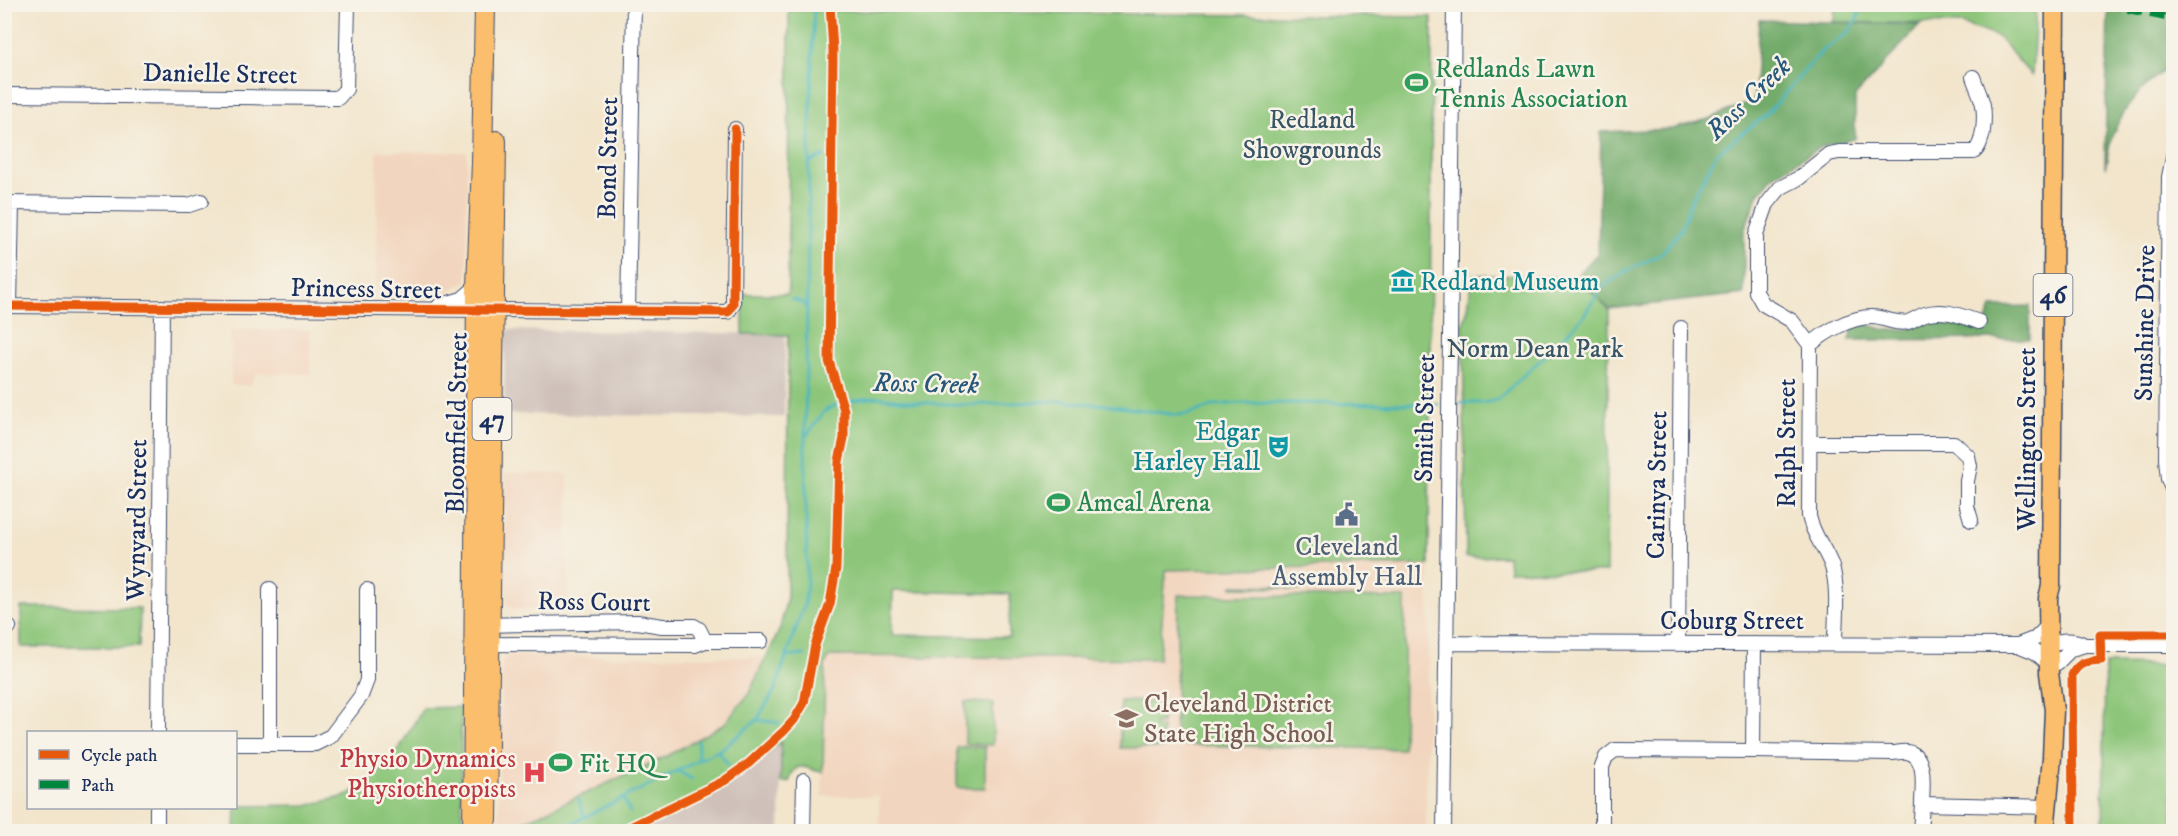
<svg xmlns="http://www.w3.org/2000/svg" width="2178" height="836" font-family="'IM FELL DW Pica',serif">
<rect width="100%" height="100%" fill="#f7f3e8"/>
<filter id="ink" filterUnits="userSpaceOnUse"><feTurbulence type="fractalNoise" baseFrequency=".0167" numOctaves="2"/><feDisplacementMap in="SourceGraphic" scale="12" xChannelSelector="R" yChannelSelector="G"/><feConvolveMatrix kernelMatrix="1 2 1 2 8 2 1 2 1" color-interpolation-filters="sRGB"/></filter>
<filter id="wash" filterUnits="userSpaceOnUse"><feTurbulence type="fractalNoise" baseFrequency=".008" numOctaves="4" result="noise"/><feDisplacementMap in="SourceGraphic" scale="24" xChannelSelector="R" yChannelSelector="G"/><feGaussianBlur stdDeviation="1.35" result="paint"/><feColorMatrix in="noise" values="0 0 0 0 0 0 0 0 0 0 0 0 0 0 0 0 0 1.4 0 .05"/><feComposite in="paint" operator="in"/></filter>
<g filter="url(#wash)">
<rect width="100%" height="100%" fill="#f2e5cc"/>
<!-- built -->
<path fill="#f2d5be" d="M377,151l90,1v129l-18,10 -73,-1z
M231,330h79v44l-53,-1 -7,12h-19z
M505,473l63,1v135h-54l-8,-6z
M1429,565l-3,266h-547v-35h-57l3,-131 5,-9 329,3 6,-89z
M508,656l258,1 -18,38 -24,29 -57,32 -164,75 -5,1 4,-170z"/>
<!-- industrial -->
<path fill="#cfc1ba" d="M505,330l280,4 -1,83 -280,-3z
M781,741l-1,90 -150,1 100,-52z"/>
<!-- green -->
<path fill="#8dc67a" stroke="#547a6c" stroke-width="1.5" fill-rule="evenodd" d="M1835,5h201l-4,71 -34,-39 -36,-13 -128,-2z
M789,10l643,7 -3,548 -263,5 -7,89 -329,-3 -5,9 -2,107c-9,0 -16,-7 -25,-5l-6,6 -3,9h-8v-40l-51,38 -100,51h-127l164,-75 57,-32 24,-29 32,-66 7,-32 1,-262 -45,-1v-40h45zM893,591l117,3 -1,43 -117,-2z
M1472,275l104,2 33,32 -3,263 -97,-1 -1,-15 -42,1 -3,-232 5,-17z
M1287,584h14v6h-14v-2l-55,-1v-2l55,1z
M1178,595l227,3 -2,151 -228,-4z
M21,607l119,1 -1,39h-118z
M2105,664l68,1v166h-70z
M1120,701l42,1v21h-7v4h7v21h-42v-22h7v-3l-7,-1z
M965,702l28,1v42l-28,-1z
M461,707l1,124h-227l1,-25 72,-1 39,-9 32,-24 20,-23 24,-41z
M957,747h28v41h-28z"/>
<!-- forest -->
<path fill="#72ab6a" stroke="#466d64" stroke-width="1.5" d="M2108,5h65l1,60c-27,14 -48,40 -60,66 -5,11 -6,25 -9,37z
M1759,20l161,5 -65,71v43l-34,8 -48,29 -15,19 -14,36v63l-135,15 -33,-32 22,-24 3,-121 71,-3 37,-10 45,-19z
M2030,306v33l-181,1 5,-14 15,-1 17,5 24,-1 21,-10h17l22,7h15l7,-19z"/>
<g fill="none" stroke-linecap="round" stroke-linejoin="round">
<!-- stream -->
<path stroke="#44b4bb" stroke-width="3" d="M809,162l15,-6
M791,299l10,3 6,5
M1461,403h22l14,-3 49,-45 36,-37 20,-31 24,-16 35,-17 20,-24 11,-31 25,-46 49,-38 57,-65 26,-18 10,-17 -2,-11
M807,435l16,-22 8,-6 24,-7 22,-3 38,5 50,3 94,-4 47,4 71,10 12,-1 27,-9 27,-2 195,1
M786,657l19,-2
M757,720l22,3
M718,752l10,12
M698,760v-19
M678,771l14,8
M623,798l7,14
M579,800l5,16
M555,832l168,-84 34,-28 18,-30 29,-85 3,-23 -2,-145 4,-275 5,-158"/>
</g>
</g>
<g filter="url(#ink)">
<g fill="none" stroke-linecap="round" stroke-linejoin="round">
<defs>
<path id="minor" d="M4,95l334,3 8,-9 2,-85
M2174,152l-5,25 -3,282 2,20 6,14
M4,203l185,2 12,-4
M4,306l724,6 5,-8 2,-175
M10,306l2,-103
M439,306l23,-7 15,-13
M628,311l6,-307
M1810,345l-18,-24 -29,-17 -7,-12v-57l11,-31 13,-16 19,-10 30,-24 10,-2h135c10,-8 11,-34 9,-47 -2,-9 -7,-19 -10,-28
M1810,345l-1,171c4,20 17,33 23,51 7,23 3,52 3,76
M1810,345c15,-13 40,-28 62,-28 12,0 23,8 36,5 6,-2 11,-6 17,-8 19,-6 36,2 54,8
M1810,443h144l14,13 2,10 -3,15v25l4,14
M481,625l156,-3 25,4h32l5,3 6,12
M4,626l5,1
M1446,643l572,2 18,-7 12,-12
M482,644l213,1 10,-4h56
M1678,644l3,-316
M2018,645l17,7 14,12
M2049,645c11,-5 23,-6 34,-1
M2057,663l14,-14 14,-4h89
M158,732l4,-425
M236,744h79l16,-8 30,-40 6,-16v-90
M270,744v-155
M1753,751l140,2c4,0 10,-2 14,-1 21,3 15,37 15,52
M157,832v-24
M803,832l1,-52
M1444,832l10,-828
M1602,832v-65l4,-10 9,-7 138,1 1,-107
M1920,832l2,-28 125,3"/>
<path id="major" d="M2045,832l7,-75 2,-47 -5,-37 -1,-75 3,-12 4,-582"/>
<path id="highway" d="M487,820l9,-679
M473,832l4,-546 5,-124 3,-156"/>
</defs>
<!-- minor casing -->
<use href="#minor" stroke="#3b4a6e" stroke-width="16"/>
<!-- major casing -->
<use href="#major" stroke="#3b4a6e" stroke-width="21"/>
<!-- highway casing -->
<use href="#highway" stroke="#3b4a6e" stroke-width="22"/>
<!-- minor -->
<use href="#minor" stroke="#fff" stroke-width="14"/>
<!-- major -->
<use href="#major" stroke="#fabe6d" stroke-width="18"/>
<!-- highway -->
<use href="#highway" stroke="#fabe6d" stroke-width="20"/>
<!-- quiet -->
<path stroke="#00873e" stroke-width="8" stroke-dasharray="15 8" stroke-linecap="butt" d="M2105,4l69,15"/>
<defs>
<path id="cycleway" d="M4,306l724,6 5,-8 2,-175
M620,832l104,-51 24,-17 36,-33 10,-11 10,-17 11,-58 15,-41 6,-36 3,-107 5,-23v-28l-15,-49 4,-311 -3,-46
M2073,832l-1,-157c6,-13 16,-14 29,-15l-1,-26h74"/>
</defs>
<!-- cycleway casing -->
<use href="#cycleway" stroke="#f7f3e8" stroke-width="13"/>
<!-- cycleway -->
<use href="#cycleway" stroke="#e8590c" stroke-width="9"/>
</g>
</g>
<!-- icons -->
<defs>
<symbol id="stadium-bare" viewBox="-9 -9 18 18"><path d="M0-5a6.5 5 0 1 0 0 10a6.5 5 0 1 0 0-10ZM-3.5-1.8h7v3.6h-7Z" fill="#2e9e5b" stroke="#f7f3e8" stroke-width="2.5" paint-order="stroke"/></symbol>
<symbol id="museum-bare" viewBox="-9 -9 18 18"><path d="M0-6L6-3V-2H-6V-3ZM-5-1h2V3h-2ZM-1-1h2V3h-2ZM3-1h2V3H3ZM-6 4H6V6H-6Z" fill="#0f9aa8" stroke="#f7f3e8" stroke-width="2.5" paint-order="stroke"/></symbol>
<symbol id="theatre-bare" viewBox="-9 -9 18 18"><path d="M-5-5.5Q0-4 5-5.5V0Q5 5 0 6Q-5 5-5 0ZM-3.3-2.5H-1v1.5H-3.3ZM1-2.5H3.3v1.5H1ZM-2.8 1Q0 5.5 2.8 1Z" fill="#0f9aa8" stroke="#f7f3e8" stroke-width="2.5" paint-order="stroke"/></symbol>
<symbol id="civic-bare" viewBox="-9 -9 18 18"><path d="M-.6-6.5H3V-4.5H.6V-3L4-1V1h2V6H-6V1h2V-1L-.6-3ZM-1.2 2.5V6h2.4V2.5Z" fill="#5c6f8a" stroke="#f7f3e8" stroke-width="2.5" paint-order="stroke"/></symbol>
<symbol id="school-bare" viewBox="-9 -9 18 18"><path d="M0-5L7-2L0 1L-7-2ZM-4 1L0 2.5L4 1V4Q0 6-4 4Z" fill="#8d6e63" stroke="#f7f3e8" stroke-width="2.5" paint-order="stroke"/></symbol>
<symbol id="hospital-bare" viewBox="-9 -9 18 18"><path d="M-5-5h3v3.5h4V-5h3V5h-3V1.5h-4V5h-3Z" fill="#e0444e" stroke="#f7f3e8" stroke-width="2.5" paint-order="stroke"/></symbol>
</defs>
<g fill-rule="evenodd">
<use href="#stadium-bare" x="1400" y="66" width="33" height="33"/>
<use href="#museum-bare" x="1386" y="264" width="33" height="33"/>
<use href="#theatre-bare" x="1262" y="430" width="33" height="33"/>
<use href="#stadium-bare" x="1042" y="486" width="33" height="33"/>
<use href="#civic-bare" x="1330" y="498" width="33" height="33"/>
<use href="#school-bare" x="1110" y="702" width="33" height="33"/>
<use href="#stadium-bare" x="544" y="746" width="33" height="33"/>
<use href="#hospital-bare" x="518" y="756" width="33" height="33"/>
</g>
<g text-anchor="middle" stroke-width="5" stroke-linejoin="round" paint-order="stroke">
<!-- shield labels -->
<g fill="#f7f3e8" stroke="#5d6a87" stroke-width="1.5">
<rect x="2033.5" y="274" width="39" height="42" rx="4.5"/>
<rect x="472.5" y="398" width="39" height="42" rx="4.5"/>
</g>
<g font-size="24" font-weight="bold" fill="#1b2f5e">
<text x="2053" y="303">46</text>
<text x="492" y="427">47</text>
</g>
<!-- leisure labels -->
<g font-size="26" fill="#27864d" stroke="#f7f3e8" text-anchor="start">
<text x="1435" y="77">Redlands Lawn<tspan x="1435" dy="30">Tennis Association</tspan></text>
<text x="1077" y="511">Amcal Arena</text>
<text x="579" y="772">Fit HQ</text>
</g>
<!-- street labels -->
<g font-size="26" fill="#1b2f5e" stroke="#f7f3e8">
<text transform="translate(220 73) rotate(1)" y="9">Danielle Street</text>
<text transform="translate(607 158) rotate(-89)" y="9">Bond Street</text>
<text transform="translate(366 288) rotate(1)" y="9">Princess Street</text>
<text transform="translate(2144 323) rotate(-89)" y="9">Sunshine Drive</text>
<text transform="translate(1424 418) rotate(-89)" y="9">Smith Street</text>
<text transform="translate(456 423) rotate(-89)" y="9">Bloomfield Street</text>
<text transform="translate(2026 439) rotate(-90)" y="9">Wellington Street</text>
<text transform="translate(1786 443) rotate(-90)" y="9">Ralph Street</text>
<text transform="translate(1656 485) rotate(-89)" y="9">Carinya Street</text>
<text transform="translate(136 520) rotate(-89)" y="9">Wynyard Street</text>
<text transform="translate(594 601) rotate(1)" y="9">Ross Court</text>
<text x="1732" y="629">Coburg Street</text>
</g>
<!-- park labels -->
<g font-size="26" fill="#385565" stroke="#f7f3e8">
<text x="1312" y="128">Redland<tspan x="1312" dy="30">Showgrounds</tspan></text>
<text x="1535" y="357">Norm Dean Park</text>
</g>
<!-- culture labels -->
<g font-size="26" fill="#0d838f" stroke="#f7f3e8" text-anchor="start">
<text x="1420" y="290">Redland Museum</text>
<text x="1260" y="440" text-anchor="end">Edgar<tspan x="1260" dy="30">Harley Hall</tspan></text>
</g>
<!-- service labels -->
<g font-size="26" fill="#4e5e75" stroke="#f7f3e8">
<text x="1347" y="555">Cleveland<tspan x="1347" dy="30">Assembly Hall</tspan></text>
</g>
<!-- education labels -->
<g font-size="26" fill="#785e54" stroke="#f7f3e8" text-anchor="start">
<text x="1144" y="712">Cleveland District<tspan x="1144" dy="30">State High School</tspan></text>
</g>
<!-- health labels -->
<g font-size="26" fill="#be3a42" stroke="#f7f3e8" text-anchor="end">
<text x="516" y="767">Physio Dynamics<tspan x="516" dy="30">Physiotheropists</tspan></text>
</g>
<!-- water labels -->
<g font-size="27" font-style="italic" fill="#27577a" stroke="#f7f3e8">
<text transform="translate(1748 98) rotate(-44)" y="9">Ross Creek</text>
<text transform="translate(926 383) rotate(1)" y="9">Ross Creek</text>
</g>
</g>
<!-- margin -->
<rect width="2178" height="836" fill="none" stroke="#f7f3e8" stroke-width="24"/>
<!-- legend -->
<rect x="27" y="731" width="210" height="78" fill="#f7f3e8" stroke="#9fa5b1" stroke-width="1.5"/>
<rect x="39" y="750" width="30" height="9" fill="#e8590c" stroke="#9fa5b1" stroke-width="1.5"/>
<text x="81" y="761" font-size="18" fill="#1b2f5e">Cycle path</text>
<rect x="39" y="780" width="30" height="9" fill="#00873e" stroke="#9fa5b1" stroke-width="1.5"/>
<text x="81" y="791" font-size="18" fill="#1b2f5e">Path</text>
</svg>
